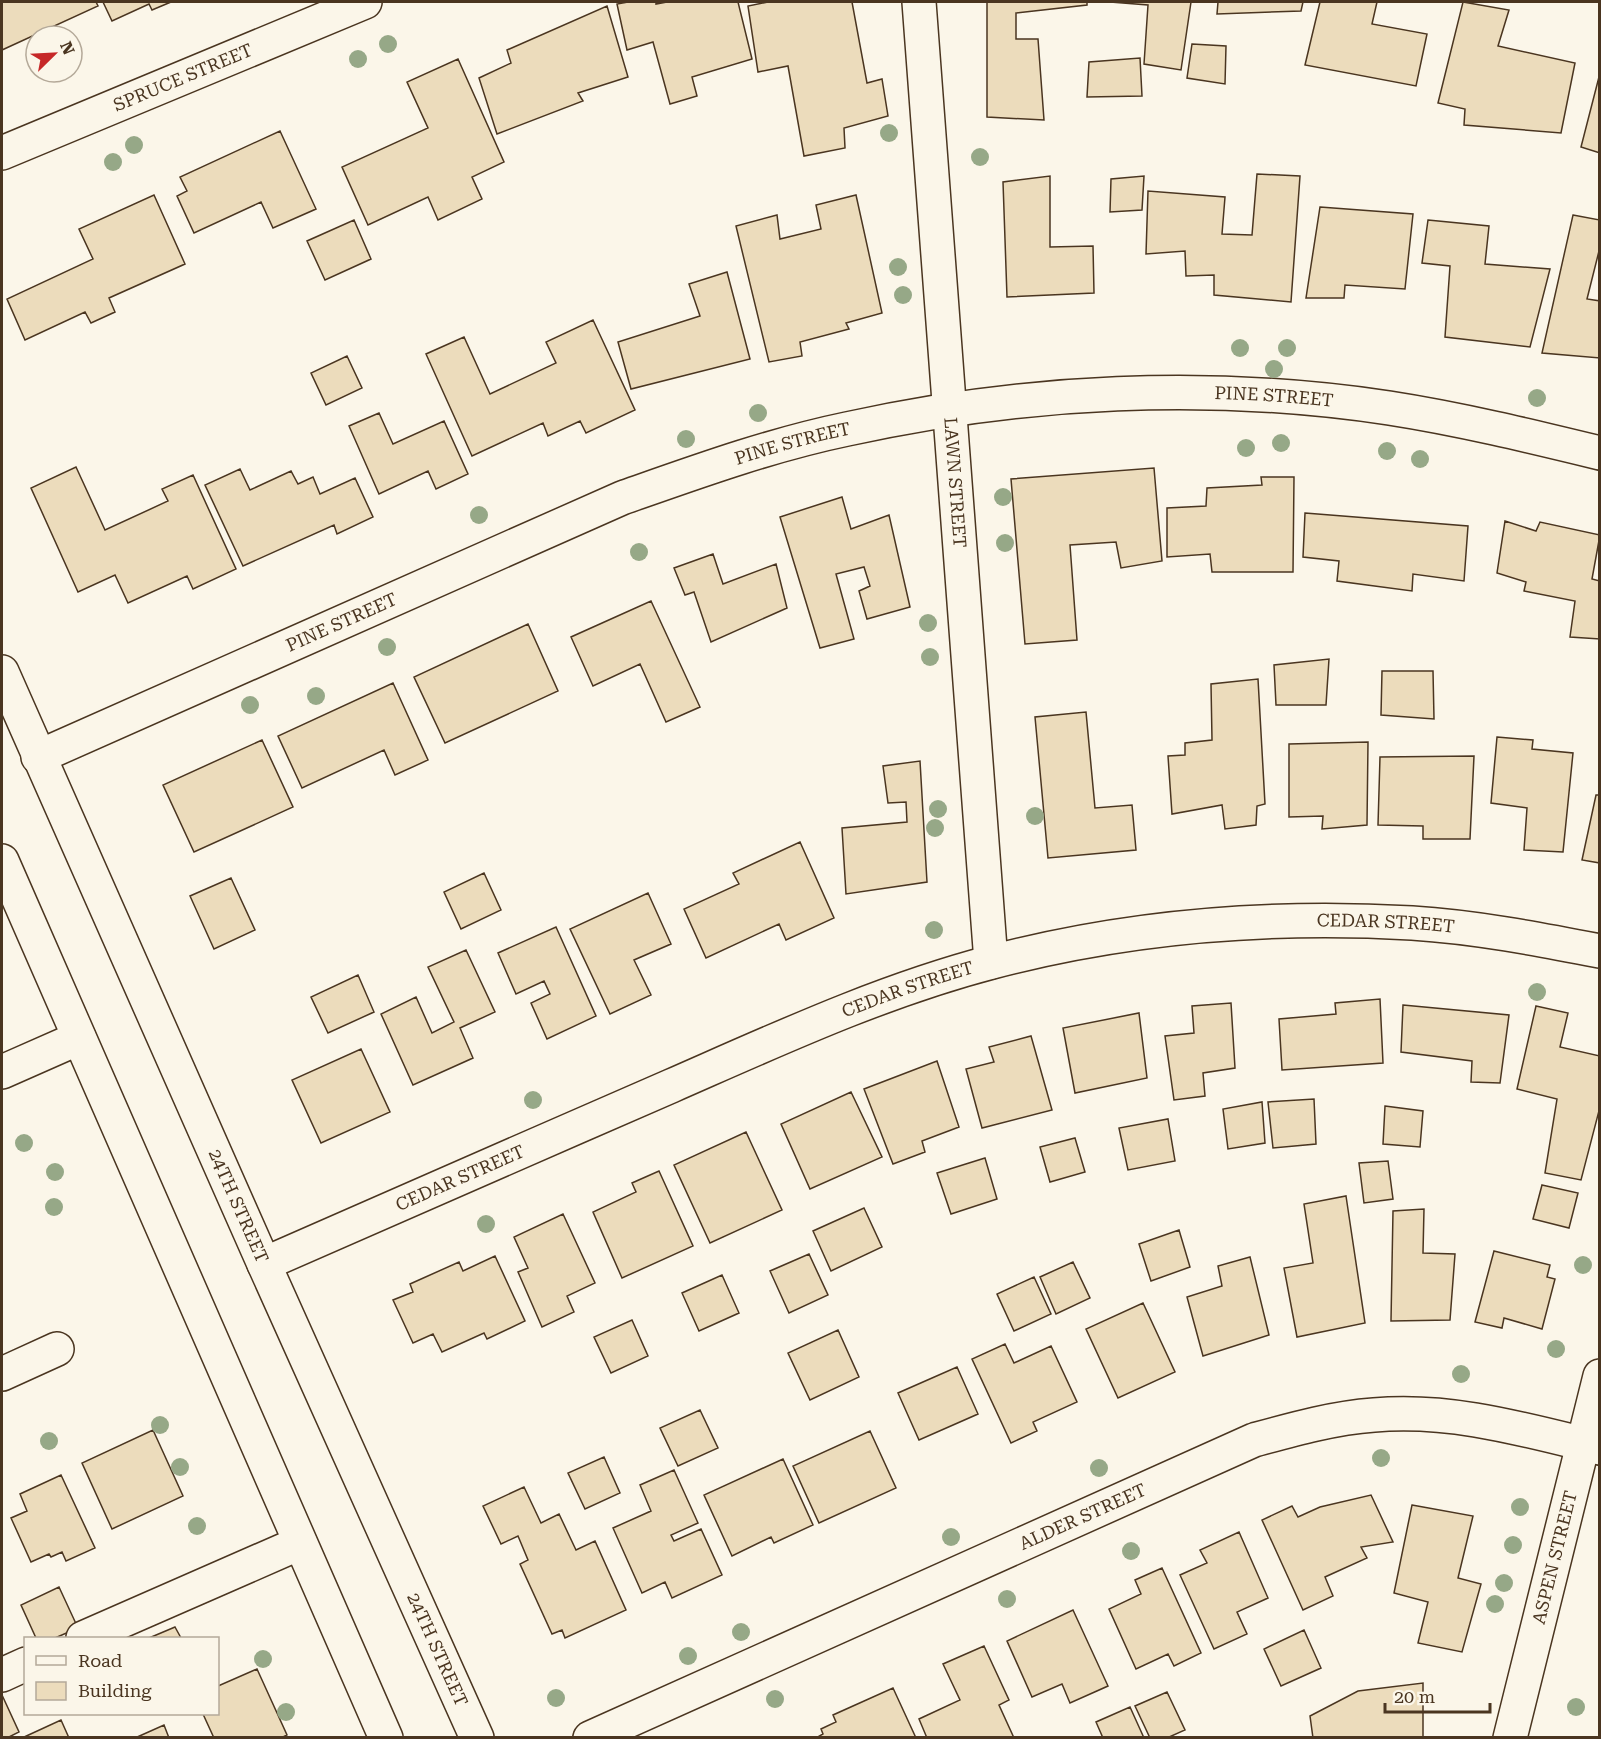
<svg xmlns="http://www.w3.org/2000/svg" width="1601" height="1739" font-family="'Roboto Serif',serif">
<rect width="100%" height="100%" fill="#fbf6e9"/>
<!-- building -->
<path fill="#ecdcbc" stroke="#4a3520" stroke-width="1.5" d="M2,2h94l2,4 -96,44z
M103,2h68l-19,8 -3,-6 -37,17z
M628,2h28v2l11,-2h71l14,57 -60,18 5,19 -27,8 -17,-62 -26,8 -10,-46z
M768,2h84l15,81 15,-4 6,37 -44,12 1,20 -41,8 -16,-90 -30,6 -10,-66z
M987,2h100v3l-71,8v26h22l6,81 -57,-3z
M1110,2h81l-10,68 -37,-6 4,-59z
M1218,2h85l-2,9 -84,3z
M1320,2h57l-5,22 55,10 -11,52 -111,-21z
M1463,2l46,8 -11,36 77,17 -14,70 -97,-8 1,-16 -27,-6z
M607,6l21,71 -50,16 5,8 -86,33 -18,-56 32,-15 -4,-13z
M1192,44l34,2 -1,38 -38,-6z
M1140,58l2,38 -55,1 2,-35z
M458,59l46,103 -32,15 10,22 -44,21 -10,-23 -60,28 -26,-58 86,-39 -21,-46z
M1600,73v80l-19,-6z
M280,131l36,78 -43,19 -12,-26 -67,31 -17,-37 10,-5 -7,-14z
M1257,174l43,2 -9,126 -77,-7v-20l-28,1 -1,-25 -39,3 2,-63 77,6 -3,37 30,1z
M1050,176v71l43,-1 1,47 -87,4 -4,-115z
M1144,176l-2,34 -32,2 1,-33z
M154,195l31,69 -76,34 6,14 -24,11 -6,-11 -60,28 -18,-41 86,-40 -14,-30z
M856,195l26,118 -36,10 3,6 -49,13 2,14 -33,6 -33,-136 41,-11 3,24 41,-10 -5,-24z
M1320,207l93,7 -8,75 -60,-4 -1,13h-38z
M1573,215l27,5v27l-13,52 13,2v57l-58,-5z
M354,220l17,39 -46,21 -18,-39z
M1428,220l61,6 -4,38 65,5 -20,78 -85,-10 5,-71 -28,-3z
M727,272l23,87 -119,30 -13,-47 82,-26 -11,-32z
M593,320l42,90 -49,23 -6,-12 -32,15 -5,-13 -71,33 -46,-102 38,-17 26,57 66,-31 -10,-21z
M347,356l15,32 -36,17 -15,-32z
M379,413l14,31 51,-23 24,53 -32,15 -8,-18 -49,23 -30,-68z
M76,467l29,63 63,-29 -6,-12 31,-14 43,94 -43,20 -6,-13 -59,27 -13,-28 -37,17 -47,-104z
M1154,468l8,93 -41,7 -5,-26 -46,3 7,95 -52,4 -14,-165z
M240,469l10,21 41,-19 7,13 15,-7 7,17 35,-16 18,39 -36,17 -3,-9 -91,41 -38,-81z
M1261,477h33l-1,95h-81l-2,-18 -43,3v-49l39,-2 1,-18 55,-3z
M842,497l9,32 38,-14 21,92 -43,12 -8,-28 11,-5 -6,-19 -28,7 18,65 -34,9 -40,-131z
M1305,513l163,13 -4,55 -51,-7 -1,17 -75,-10 2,-20 -36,-4z
M1505,521l31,10 4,-9 60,13 -8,44 8,2v58l-30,-2 5,-36 -51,-10 2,-9 -29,-9z
M713,554l10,30 53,-20 11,44 -76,34 -17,-50 -9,3 -11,-27z
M651,601l49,106 -34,15 -26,-58 -47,22 -22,-49z
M528,624l30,67 -113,52 -31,-66z
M1329,659l-3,46h-50l-2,-40z
M1382,671h51l1,48 -53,-4z
M1258,679l7,125 -8,2 -1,19 -31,4 -3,-24 -50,9 -4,-58 17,-1v-12l27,-3 -1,-56z
M393,683l35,77 -33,15 -11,-25 -82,38 -24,-52z
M1086,712l9,96 37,-3 4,45 -88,8 -13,-141z
M1497,737l36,3 -1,9 41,4 -10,99 -39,-2 3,-42 -36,-5z
M262,740l31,67 -99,45 -31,-67z
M1368,742l-1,83 -45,4 1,-13 -34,1v-73z
M1474,756l-4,83h-47v-13l-45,-1 2,-68z
M920,761l7,121 -81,12 -4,-66 65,-6 -1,-20 -18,1 -5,-37z
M1596,795h4v68l-18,-3z
M800,842l34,76 -48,22 -7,-16 -73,34 -22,-49 55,-25 -6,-11z
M484,873l17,37 -40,19 -17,-37z
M231,878l24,52 -41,19 -24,-53z
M648,893l23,51 -37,16 17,35 -41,19 -40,-85z
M556,927l40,89 -49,23 -16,-36 19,-9 -6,-13 -28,13 -18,-41z
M466,950l29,62 -35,16 13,30 -60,27 -32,-71 35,-17 16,36 22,-11 -26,-55z
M358,975l16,37 -46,21 -17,-36z
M1380,999l3,64 -101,7 -3,-51 57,-5 -1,-11z
M1231,1003l4,65 -32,5 2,23 -31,4 -9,-64 29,-3 -2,-27z
M1403,1005l106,10 -9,68 -29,-1 1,-21 -71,-9z
M1536,1006l32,7 -8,34 40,9v51l-19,73 -36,-7 12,-74 -40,-10z
M1139,1013l8,65 -72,15 -12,-65z
M1031,1036l21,74 -70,18 -16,-59 28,-7 -5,-15z
M361,1049l29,63 -69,31 -29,-63z
M937,1061l22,66 -37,14 3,11 -32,12 -29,-75z
M851,1092l31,65 -72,32 -29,-65z
M1314,1099l2,45 -43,4 -5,-46z
M1262,1102l3,41 -37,6 -5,-40z
M1385,1106l38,5 -3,36 -37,-3z
M1168,1119l7,42 -47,9 -9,-42z
M746,1132l36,78 -72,33 -36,-78z
M1075,1138l10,34 -35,10 -10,-35z
M985,1158l12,41 -46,15 -14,-41z
M1388,1161l5,38 -29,4 -5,-40z
M659,1171l34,75 -71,32 -29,-66 43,-20 -4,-9z
M1542,1185l36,8 -9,35 -36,-9z
M1346,1196l19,127 -68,14 -13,-69 29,-5 -9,-59z
M864,1208l18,39 -51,24 -18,-40z
M1424,1209l-1,44 32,1 -5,66 -59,1 2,-110z
M563,1214l32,69 -28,13 7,16 -32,15 -24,-55 10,-4 -14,-31z
M1179,1230l11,37 -39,14 -12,-37z
M1494,1251l56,14 -3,12 8,2 -13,50 -38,-11 -2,10 -27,-6z
M809,1254l19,41 -39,18 -19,-42z
M495,1256l30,65 -38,18 -3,-6 -42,19 -9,-18 -20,9 -20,-43 20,-8 -3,-8 49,-22 4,9z
M1250,1257l19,78 -66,21 -16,-59 35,-11 -4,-20z
M1073,1262l17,36 -34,16 -16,-37z
M722,1275l17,38 -40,18 -17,-38z
M1034,1277l17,37 -37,17 -17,-37z
M1143,1303l32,69 -57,26 -32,-69z
M632,1320l16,36 -37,17 -17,-36z
M838,1330l21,47 -49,23 -22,-47z
M1005,1344l9,19 37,-17 26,56 -44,20 4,9 -26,12 -39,-84z
M957,1367l21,47 -59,26 -21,-47z
M700,1410l18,38 -40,18 -18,-38z
M153,1430l30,66 -71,33 -30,-66z
M870,1431l26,57 -77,35 -26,-57z
M604,1457l16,36 -35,16 -17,-36z
M783,1459l30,66 -39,18 -3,-6 -39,19 -28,-61z
M674,1470l24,53 -27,12 3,6 27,-12 21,46 -50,23 -7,-16 -23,11 -29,-65 38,-17 -11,-26z
M61,1475l34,73 -29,13 -4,-9 -11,5 -2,-3 -18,8 -20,-44 16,-7 -7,-17z
M524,1487l17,36 18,-9 17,36 19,-9 31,69 -61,28 -3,-8 -10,4 -32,-70 8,-4 -10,-24 -17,8 -18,-38z
M1371,1495l22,47 -32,5 6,11 -42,19 8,19 -30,14 -41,-90 30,-14 6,11 22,-10z
M1412,1505l61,11 -15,62 23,6 -19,68 -44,-9 10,-41 -34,-9z
M1239,1532l29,66 -31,14 10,22 -33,15 -34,-74 27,-12 -7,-13z
M1162,1568l39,85 -27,13 -6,-12 -32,15 -27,-60 32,-15 -6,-14z
M59,1587l19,41 -23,10h-19l-15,-33z
M1073,1610l35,76 -38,17 -8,-19 -30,13 -25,-56z
M175,1627l6,11h-32z
M1304,1630l17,38 -40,18 -17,-37z
M984,1646l25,54 -10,5 15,33h-87l-8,-19 41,-19 -17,-36z
M257,1669l30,66 -6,3h-67l-11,-24h15v-28z
M1423,1683v55h-110l-3,-22 48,-25z
M893,1688l23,50h-100l7,-4 -2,-5 15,-7 -3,-7z
M1167,1692l18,38 -18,8h-17l-15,-32z
M2,1695l17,37 -12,6h-5z
M1130,1707l14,31h-41l-7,-16z
M61,1720l8,18h-47z
M164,1725l5,13h-34z"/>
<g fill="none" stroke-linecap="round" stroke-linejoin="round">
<defs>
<g id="minor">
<path id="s1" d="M919,2l72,960"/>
<path id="s2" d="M2,153l363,-151"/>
<path id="s3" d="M38,757l584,-259c74,-26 148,-53 225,-69 177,-39 363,-48 542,-21 71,11 141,28 211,45"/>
<path d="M2,1072l77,-34"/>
<path id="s4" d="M264,1264c135,-59 271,-119 407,-178 105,-46 210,-95 321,-124 137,-36 279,-47 420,-39 63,4 126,16 188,28"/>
<path d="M2,1374l55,-25"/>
<path d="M83,1638l217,-95"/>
<path d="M2,1675l24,-11"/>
<path id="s5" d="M590,1738l664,-298c40,-11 79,-22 120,-25 77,-7 152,15 226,33"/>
<path id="s6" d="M1510,1738l90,-362"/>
</g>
<g id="major">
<path id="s7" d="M2,672l262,592 213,474"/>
<path d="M2,861l384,877"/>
</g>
</defs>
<!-- minor casing -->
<use href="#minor" stroke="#4a3520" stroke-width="36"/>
<!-- major casing -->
<use href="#major" stroke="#4a3520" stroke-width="36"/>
<!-- minor -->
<use href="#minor" stroke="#fbf6e9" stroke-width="33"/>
<!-- major -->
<use href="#major" stroke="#fbf6e9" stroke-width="33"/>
</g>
<!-- trees -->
<g fill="#96a887">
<circle cx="388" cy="44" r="9"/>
<circle cx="358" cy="59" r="9"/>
<circle cx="889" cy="133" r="9"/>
<circle cx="134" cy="145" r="9"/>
<circle cx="980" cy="157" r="9"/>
<circle cx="113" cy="162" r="9"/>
<circle cx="898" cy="267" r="9"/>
<circle cx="903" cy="295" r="9"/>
<circle cx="1240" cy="348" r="9"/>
<circle cx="1287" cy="348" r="9"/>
<circle cx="1274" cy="369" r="9"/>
<circle cx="1537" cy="398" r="9"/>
<circle cx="758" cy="413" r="9"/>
<circle cx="686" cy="439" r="9"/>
<circle cx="1281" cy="443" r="9"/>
<circle cx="1246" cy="448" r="9"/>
<circle cx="1387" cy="451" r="9"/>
<circle cx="1420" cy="459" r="9"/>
<circle cx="1003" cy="497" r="9"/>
<circle cx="479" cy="515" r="9"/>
<circle cx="1005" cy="543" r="9"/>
<circle cx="639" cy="552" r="9"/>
<circle cx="928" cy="623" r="9"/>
<circle cx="387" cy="647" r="9"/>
<circle cx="930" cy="657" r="9"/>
<circle cx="316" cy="696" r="9"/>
<circle cx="250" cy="705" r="9"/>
<circle cx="938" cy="809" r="9"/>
<circle cx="1035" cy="816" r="9"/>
<circle cx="935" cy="828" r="9"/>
<circle cx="934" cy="930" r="9"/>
<circle cx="1537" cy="992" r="9"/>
<circle cx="533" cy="1100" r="9"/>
<circle cx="24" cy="1143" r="9"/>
<circle cx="55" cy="1172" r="9"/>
<circle cx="54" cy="1207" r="9"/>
<circle cx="486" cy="1224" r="9"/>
<circle cx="1583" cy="1265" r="9"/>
<circle cx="1556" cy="1349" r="9"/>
<circle cx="1461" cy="1374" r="9"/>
<circle cx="160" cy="1425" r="9"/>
<circle cx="49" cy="1441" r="9"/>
<circle cx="1381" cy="1458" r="9"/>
<circle cx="180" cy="1467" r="9"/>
<circle cx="1099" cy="1468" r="9"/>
<circle cx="1520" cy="1507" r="9"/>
<circle cx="197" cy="1526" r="9"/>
<circle cx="951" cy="1537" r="9"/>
<circle cx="1513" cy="1545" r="9"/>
<circle cx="1131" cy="1551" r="9"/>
<circle cx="1504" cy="1583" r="9"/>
<circle cx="1007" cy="1599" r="9"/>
<circle cx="1495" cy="1604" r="9"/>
<circle cx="741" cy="1632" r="9"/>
<circle cx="688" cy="1656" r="9"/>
<circle cx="263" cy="1659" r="9"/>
<circle cx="556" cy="1698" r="9"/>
<circle cx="775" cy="1699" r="9"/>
<circle cx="1576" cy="1707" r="9"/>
<circle cx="286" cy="1712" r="9"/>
</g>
<g text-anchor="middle" stroke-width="4.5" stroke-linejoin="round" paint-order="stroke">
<!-- street labels -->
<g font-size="18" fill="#4a3520" stroke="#fbf6e9">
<text dy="6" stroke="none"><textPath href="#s2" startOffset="196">SPRUCE STREET</textPath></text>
<text dy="6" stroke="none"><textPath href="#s3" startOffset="1304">PINE STREET</textPath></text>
<text dy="6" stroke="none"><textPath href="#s3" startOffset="818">PINE STREET</textPath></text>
<text dy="6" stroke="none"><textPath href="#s1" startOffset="482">LAWN STREET</textPath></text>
<text dy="6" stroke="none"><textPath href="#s3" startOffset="332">PINE STREET</textPath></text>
<text dy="6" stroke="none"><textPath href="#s4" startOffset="1186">CEDAR STREET</textPath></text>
<text dy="6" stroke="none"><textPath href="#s4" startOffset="700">CEDAR STREET</textPath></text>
<text dy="6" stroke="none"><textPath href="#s4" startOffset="214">CEDAR STREET</textPath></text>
<text dy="6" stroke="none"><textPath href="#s7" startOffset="584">24TH STREET</textPath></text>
<text dy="6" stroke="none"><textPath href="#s5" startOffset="540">ALDER STREET</textPath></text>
<text dy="6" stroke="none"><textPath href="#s6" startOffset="186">ASPEN STREET</textPath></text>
<text dy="6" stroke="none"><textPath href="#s7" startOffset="1070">24TH STREET</textPath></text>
</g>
</g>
<!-- border -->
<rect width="1601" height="1739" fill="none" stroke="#4a3520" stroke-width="6"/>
<!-- legend -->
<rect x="24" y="1637" width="195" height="78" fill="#fbf6e9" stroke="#b4a999" stroke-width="1.5"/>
<rect x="36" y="1656" width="30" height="9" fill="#fbf6e9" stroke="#b4a999" stroke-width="1.5"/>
<text x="78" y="1667" font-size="18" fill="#4a3520">Road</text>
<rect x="36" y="1682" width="30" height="18" fill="#ecdcbc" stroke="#b4a999" stroke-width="1.5"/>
<text x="78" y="1697" font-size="18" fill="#4a3520">Building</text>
<!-- north arrow -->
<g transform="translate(54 54) rotate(66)"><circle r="28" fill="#fbf6e9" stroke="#b4a999" stroke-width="1.5"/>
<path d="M0-4.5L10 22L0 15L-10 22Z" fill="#c62828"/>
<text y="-9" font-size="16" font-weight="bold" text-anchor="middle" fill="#4a3520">N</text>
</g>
<!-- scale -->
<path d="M1385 1703v9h105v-9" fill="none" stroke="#4a3520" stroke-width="3"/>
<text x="1394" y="1703" font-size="18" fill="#4a3520" stroke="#fbf6e9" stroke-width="4.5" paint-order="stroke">20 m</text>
</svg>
